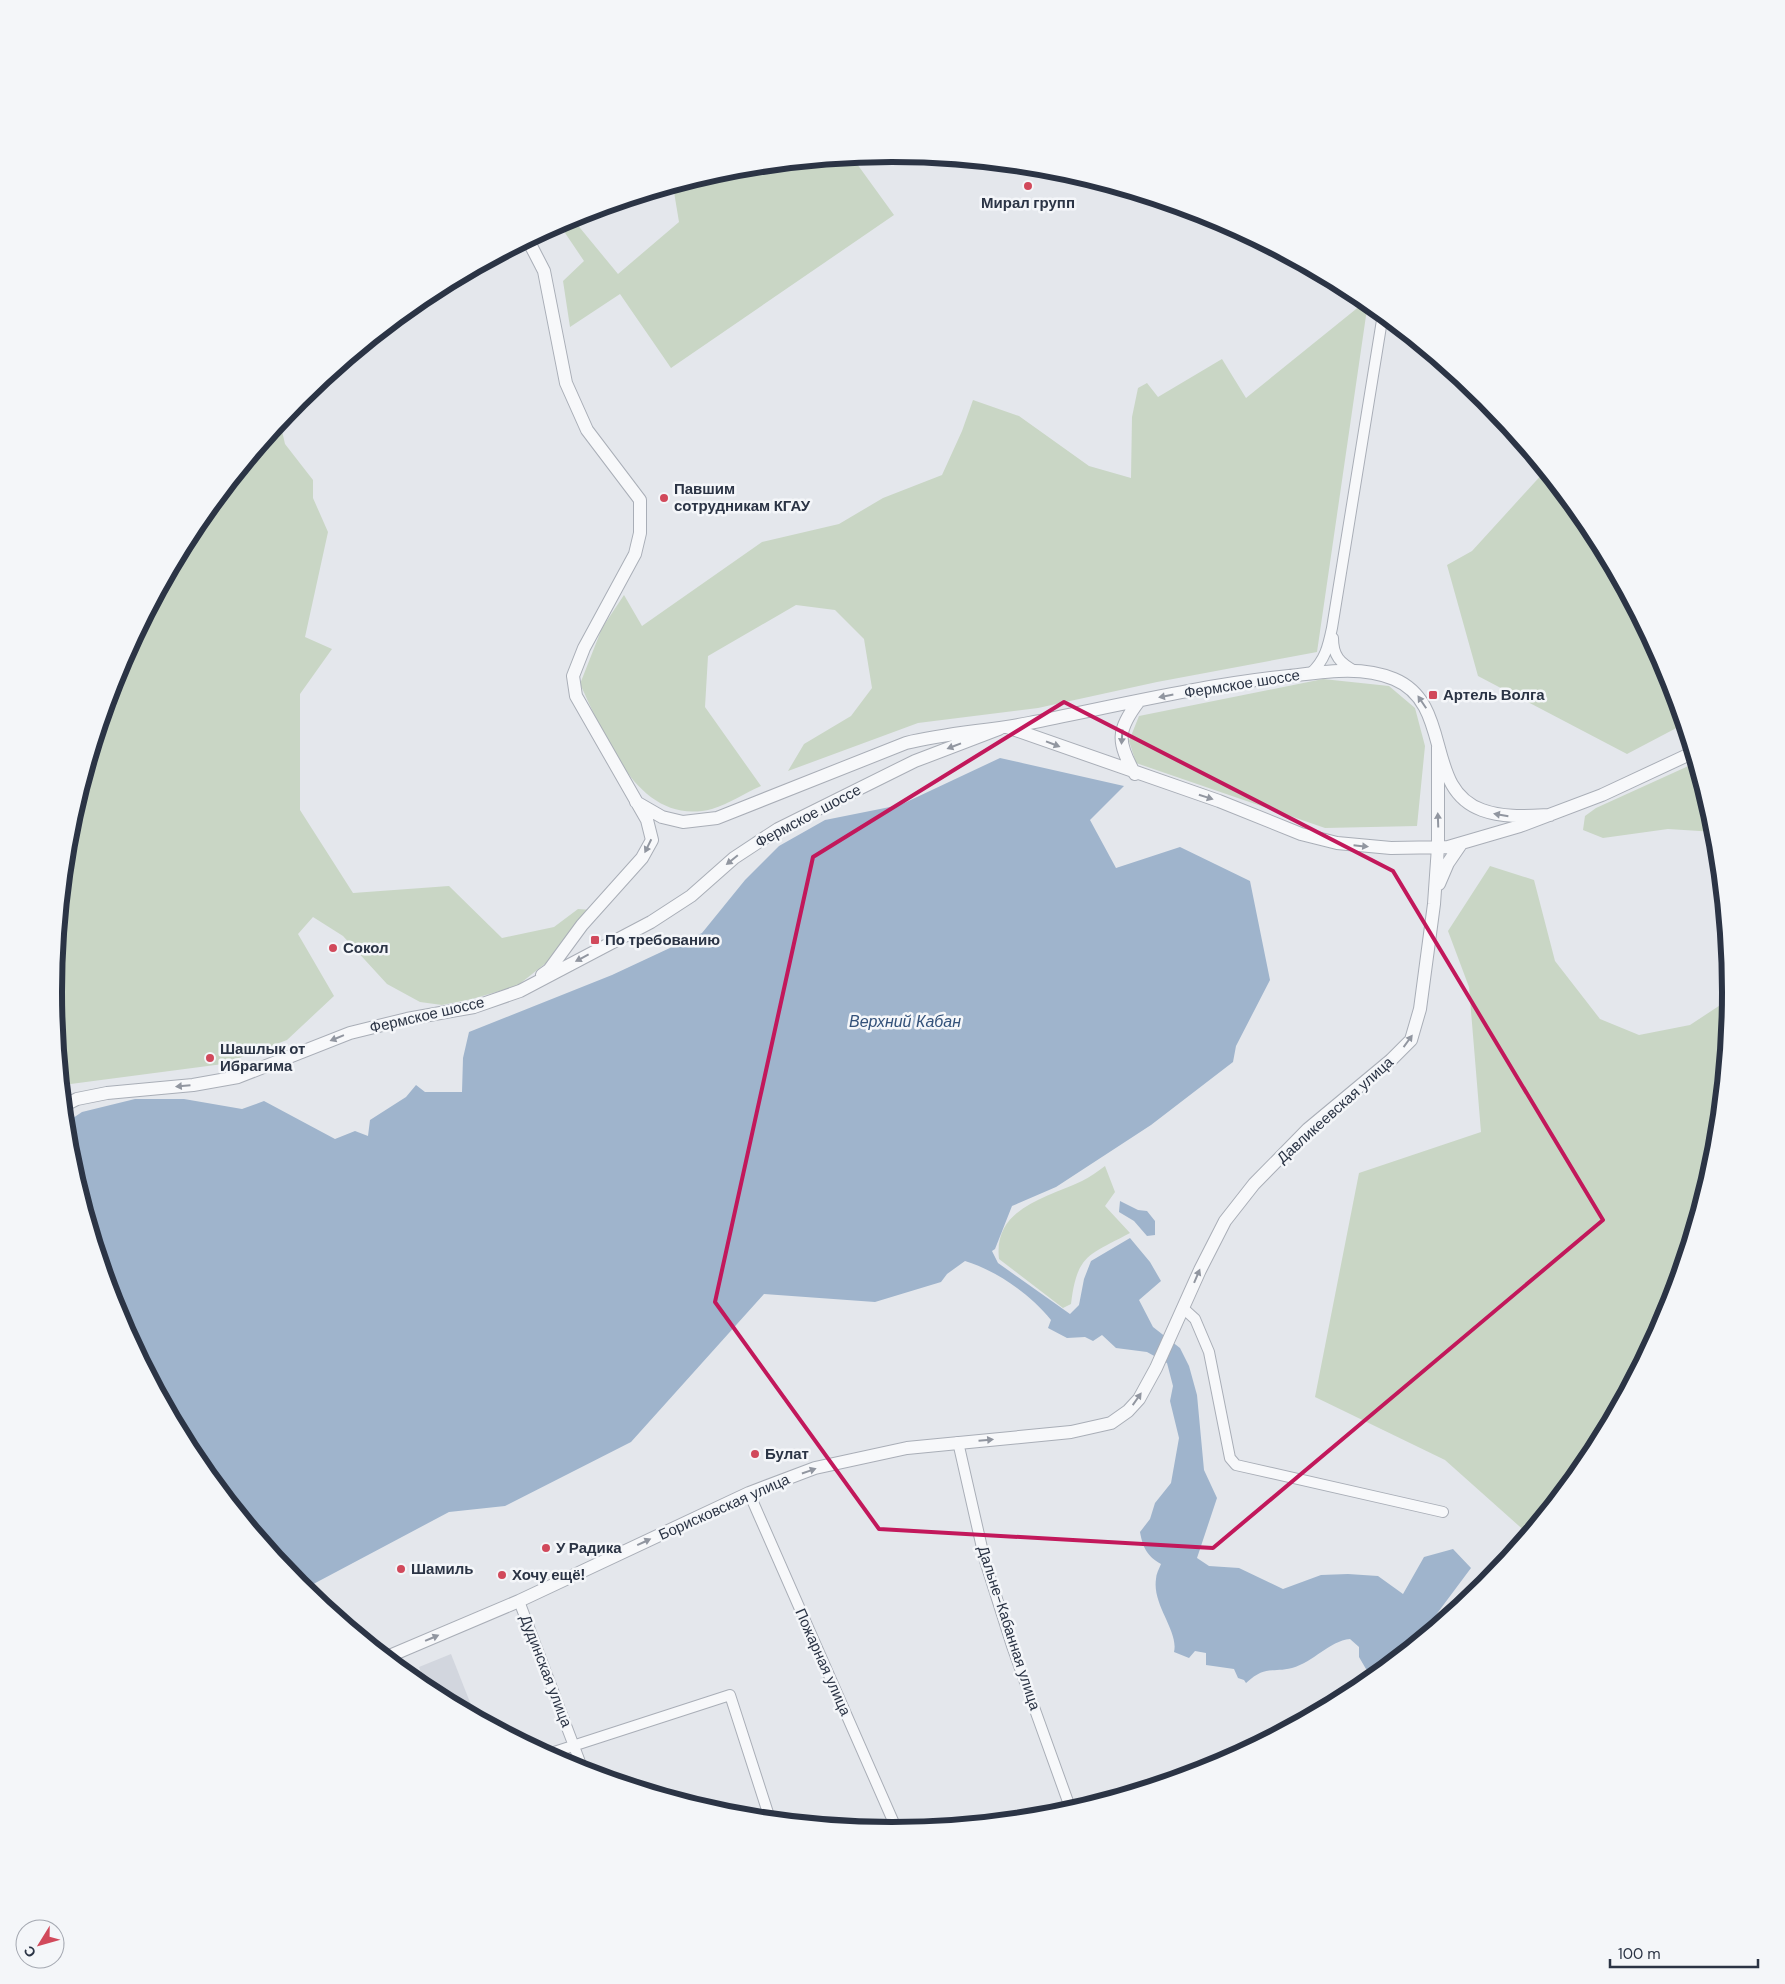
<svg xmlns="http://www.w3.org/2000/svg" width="1785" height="1984" font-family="'DM Sans',sans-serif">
<rect width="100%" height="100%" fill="#e4e7ec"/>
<!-- built -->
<path fill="#d2d6de" d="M451,1654l24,61 -47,-25 -9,-23z"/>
<!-- green -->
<path fill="#c9d6c5" d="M852,157l42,58 -223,153 -51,-74 -50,33 -7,-46 21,-20 -25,-37 12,-7 47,57 61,-52 -6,-36 56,-17z
M1366,301l2,1 -51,350 -160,30 -119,26 -120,15 -130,48 16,-27 47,-28 21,-28 -8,-49 -29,-29 -39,-5 -88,51 -3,51 56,79c-16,7 -32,18 -49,23 -74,19 -107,-73 -132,-125l22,-56 22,-33 18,31 120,-84 77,-18 44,-26 59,-23 20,-44 11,-31 46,16 70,50 42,12 1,-61 6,-29 9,-5 11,14 64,-38 24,39z
M280,422l5,22 28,36v18l15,34 -23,105 27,12 -32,45v116l53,83 96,-7 53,52 52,-11 24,-18 14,1 -46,53 -29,23 -45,13 -30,6 -22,-3 -33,-18 -44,-48 -30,-19 -15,17 36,62 -47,44 -64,24 -160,21 -9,-93 16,-164 48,-157 77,-145z
M1545,471l45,55 78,145 16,53 -57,30 -149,-78 -31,-111 25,-14z
M1323,679l66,7 26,22 10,38 -8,80 -92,2 -189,-65 -7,-22 10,-25z
M1695,763l20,69 -47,-3 -65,9 -20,-8 2,-14 11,-8z
M1490,866l44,14 21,81 45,58 39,16 51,-10 41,-27 -16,158 -48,157 -77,145 -62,76 -83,-74 -130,-63 44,-224 122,-41 -12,-145 -21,-56z
M1105,1166l10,26 -10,14 25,27c-41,22 -53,21 -59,71l-8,4 -64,-49c-6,-51 47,-61 83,-78 8,-4 16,-10 23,-15z"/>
<!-- water -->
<path fill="#9fb4cc" d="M1000,758l124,28 -34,34 26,48 64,-21 70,34 20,99 -34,66 -3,16 -82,63 -95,62 -44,19 -17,43 -3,2 6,12 72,51 9,-9 5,-26 7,-18 39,-23 20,24 11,19 -22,19 14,27 27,21 9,18 8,29 7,75 13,28 -20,60 12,8 30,2 44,21 38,-14 27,-1 30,2 25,18 21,-37 29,-8 18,19 -56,75 -37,31 -12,-5 -7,-12v-10l-9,-8c-21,2 -36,23 -58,29 -21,5 -26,-3 -46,15l-2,-3 -6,-2 -4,-9 -28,-4v-12l-11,-2 -6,7 -15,-6c5,-21 -22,-47 -18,-73 0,-5 3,-10 5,-15 -14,-8 -18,-16 -21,-32l10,-13 5,-16 16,-20 8,-45 -9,-37 3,-15 -6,-23 -20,-11 -31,-4 -14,-13 -9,6 -8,-4 -18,1 -19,-10 3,-8c-21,-26 -54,-49 -86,-59l-18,13 -6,8 -66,20 -111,-8 -133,148 -126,64 -56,6 -145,77 -5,-4 -104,-127 -78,-145 -47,-158 -3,-33 15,-10 53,-13h49l58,10 22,-8 71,38 20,-8 13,5 2,-16 36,-23 10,-12 9,7h37l1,-34 6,-26 143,-57 90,-42 43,-53 34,-34 46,-26 75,-15z
M1120,1201l18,9 9,1 8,10v14l-8,1 -13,-15 -15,-9z"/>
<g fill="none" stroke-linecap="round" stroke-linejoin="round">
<defs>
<path id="minor" d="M1333,638c0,18 7,25 22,33
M1311,673c14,-13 17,-26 21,-45l51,-314
M1184,1309l11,10 14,33 21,106 6,7 207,47
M958,1442l27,119 27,85 59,164
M749,1493l148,337
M519,1601l64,169
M548,1754l182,-59 40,124"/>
<path id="tertiary" d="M528,240l16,31 22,112 21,47 53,70v33l-5,21 -51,94 -11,28 3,20 71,124 5,20 -10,18 -60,67 -33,45 -7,5
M1007,727l212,74 82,33 36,9 54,5 57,-1 72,-21 82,-31 90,-42
M1135,774c-18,-32 -19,-43 4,-73
M636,802l26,15 21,5 34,-4 189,-75c40,-10 82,-12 123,-20 86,-17 173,-38 260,-47 34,-4 72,-11 105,3 60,25 29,110 88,131 22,8 45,6 68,5
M1439,884l9,-21 13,-19
M65,1105l12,-6 30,-6 86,-8 45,-8 112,-44 57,-14 67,-12 46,-16 131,-69 40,-26 43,-38 44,-29 137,-68 84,-32
M387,1657l132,-56 230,-108 66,-25 92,-20 164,-16 40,-9 17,-12 11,-12 17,-31 44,-98 25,-49 29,-37 54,-55 83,-69 20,-20 9,-31 14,-105 4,-57v-100"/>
</defs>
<!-- minor casing -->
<use href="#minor" stroke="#a9aeb7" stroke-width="12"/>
<!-- tertiary casing -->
<use href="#tertiary" stroke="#a9aeb7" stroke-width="14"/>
<!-- minor -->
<use href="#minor" stroke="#f7f8fa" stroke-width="10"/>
<!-- tertiary -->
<use href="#tertiary" stroke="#f7f8fa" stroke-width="12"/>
</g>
<!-- one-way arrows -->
<defs><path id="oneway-solid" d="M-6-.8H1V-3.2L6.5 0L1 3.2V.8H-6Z" transform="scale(1.25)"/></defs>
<g fill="#9196a0">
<use href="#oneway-solid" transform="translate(1166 696) rotate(169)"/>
<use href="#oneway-solid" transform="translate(1422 702) rotate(-124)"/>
<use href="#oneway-solid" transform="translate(1122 737) rotate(94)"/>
<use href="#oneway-solid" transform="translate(1053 744) rotate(21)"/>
<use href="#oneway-solid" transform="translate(954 746) rotate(159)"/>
<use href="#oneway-solid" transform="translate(1206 797) rotate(18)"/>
<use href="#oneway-solid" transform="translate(1501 815) rotate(-170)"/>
<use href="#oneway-solid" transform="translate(1438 820) rotate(-92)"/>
<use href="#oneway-solid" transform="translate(648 846) rotate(116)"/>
<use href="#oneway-solid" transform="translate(1361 846) rotate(6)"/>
<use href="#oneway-solid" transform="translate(732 860) rotate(141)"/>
<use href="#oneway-solid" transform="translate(582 958) rotate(152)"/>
<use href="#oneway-solid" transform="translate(337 1038) rotate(158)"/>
<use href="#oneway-solid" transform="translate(1408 1041) rotate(-54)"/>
<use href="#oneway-solid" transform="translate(183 1086) rotate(175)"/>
<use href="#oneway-solid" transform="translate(1197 1276) rotate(-67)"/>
<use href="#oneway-solid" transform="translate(1137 1399) rotate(-55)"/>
<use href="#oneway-solid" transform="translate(986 1440) rotate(-5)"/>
<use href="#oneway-solid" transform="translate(809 1471) rotate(-19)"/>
<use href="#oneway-solid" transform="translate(644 1542) rotate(-25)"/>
<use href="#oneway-solid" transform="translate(432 1638) rotate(-23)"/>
</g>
<!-- marked area -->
<path fill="none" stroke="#c2185b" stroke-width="4" stroke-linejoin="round" d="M1064,702l329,169 210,349 -390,328 -334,-19 -164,-227 98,-445z"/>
<!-- markers -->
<g fill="#d1495b" stroke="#f4f6f9" stroke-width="2">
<circle cx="1028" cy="186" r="5"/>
<circle cx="664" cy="498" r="5"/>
<rect x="1428" y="690" width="10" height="10" rx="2.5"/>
<rect x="590" y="935" width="10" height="10" rx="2.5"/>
<circle cx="333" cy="948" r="5"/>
<circle cx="210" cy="1058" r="5"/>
<circle cx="755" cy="1454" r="5"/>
<circle cx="546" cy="1548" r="5"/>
<circle cx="401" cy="1569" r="5"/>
<circle cx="502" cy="1575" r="5"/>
</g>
<g text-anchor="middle" stroke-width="5" stroke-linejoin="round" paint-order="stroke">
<!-- poi labels -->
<g font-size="15" font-weight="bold" fill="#2b3445" stroke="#f4f6f9" text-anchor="start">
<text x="1028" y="208" text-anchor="middle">Мирал групп</text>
<text x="674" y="494">Павшим<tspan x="674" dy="17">сотрудникам КГАУ</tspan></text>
<text x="1443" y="700">Артель Волга</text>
<text x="605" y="945">По требованию</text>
<text x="343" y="953">Сокол</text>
<text x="220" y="1054">Шашлык от<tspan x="220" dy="17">Ибрагима</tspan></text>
<text x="765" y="1459">Булат</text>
<text x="556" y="1553">У Радика</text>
<text x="411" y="1574">Шамиль</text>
<text x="512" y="1580">Хочу ещё!</text>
</g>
<!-- street labels -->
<g font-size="15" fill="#2b3445" stroke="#f4f6f9">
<text transform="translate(1242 684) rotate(-9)" y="5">Фермское шоссе</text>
<text transform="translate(808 816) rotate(-28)" y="5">Фермское шоссе</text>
<text transform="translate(427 1015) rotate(-13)" y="5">Фермское шоссе</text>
<text transform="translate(1335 1110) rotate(-42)" y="5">Давликеевская улица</text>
<text transform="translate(724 1507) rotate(-24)" y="5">Борисковская улица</text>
<text transform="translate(1009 1628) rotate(72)" y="5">Дальне-Кабанная улица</text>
<text transform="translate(823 1662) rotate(66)" y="5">Пожарная улица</text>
<text transform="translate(546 1671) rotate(69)" y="5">Дудинская улица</text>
</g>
<!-- water labels -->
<g font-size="16" font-style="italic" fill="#34527a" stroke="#f4f6f9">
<text x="905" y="1027">Верхний Кабан</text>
</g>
</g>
<!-- crop -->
<path d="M0 0H1785V1984H0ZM62 992a830 830 0 1 1 1660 0a830 830 0 1 1-1660 0Z" fill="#f4f6f9" fill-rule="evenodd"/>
<path fill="none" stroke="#2b3445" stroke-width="6" d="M62 992a830 830 0 1 1 1660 0a830 830 0 1 1-1660 0Z"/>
<!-- north arrow -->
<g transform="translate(40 1944) rotate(233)"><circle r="24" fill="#f4f6f9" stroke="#a4a8b1"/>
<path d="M0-4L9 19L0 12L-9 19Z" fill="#d1495b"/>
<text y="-8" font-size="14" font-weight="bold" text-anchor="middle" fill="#2b3445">С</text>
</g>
<!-- scale -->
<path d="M1610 1959v8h148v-8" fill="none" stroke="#2b3445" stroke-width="2.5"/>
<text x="1618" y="1959" font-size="15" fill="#2b3445" stroke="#f4f6f9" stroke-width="4" paint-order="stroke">100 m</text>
</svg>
